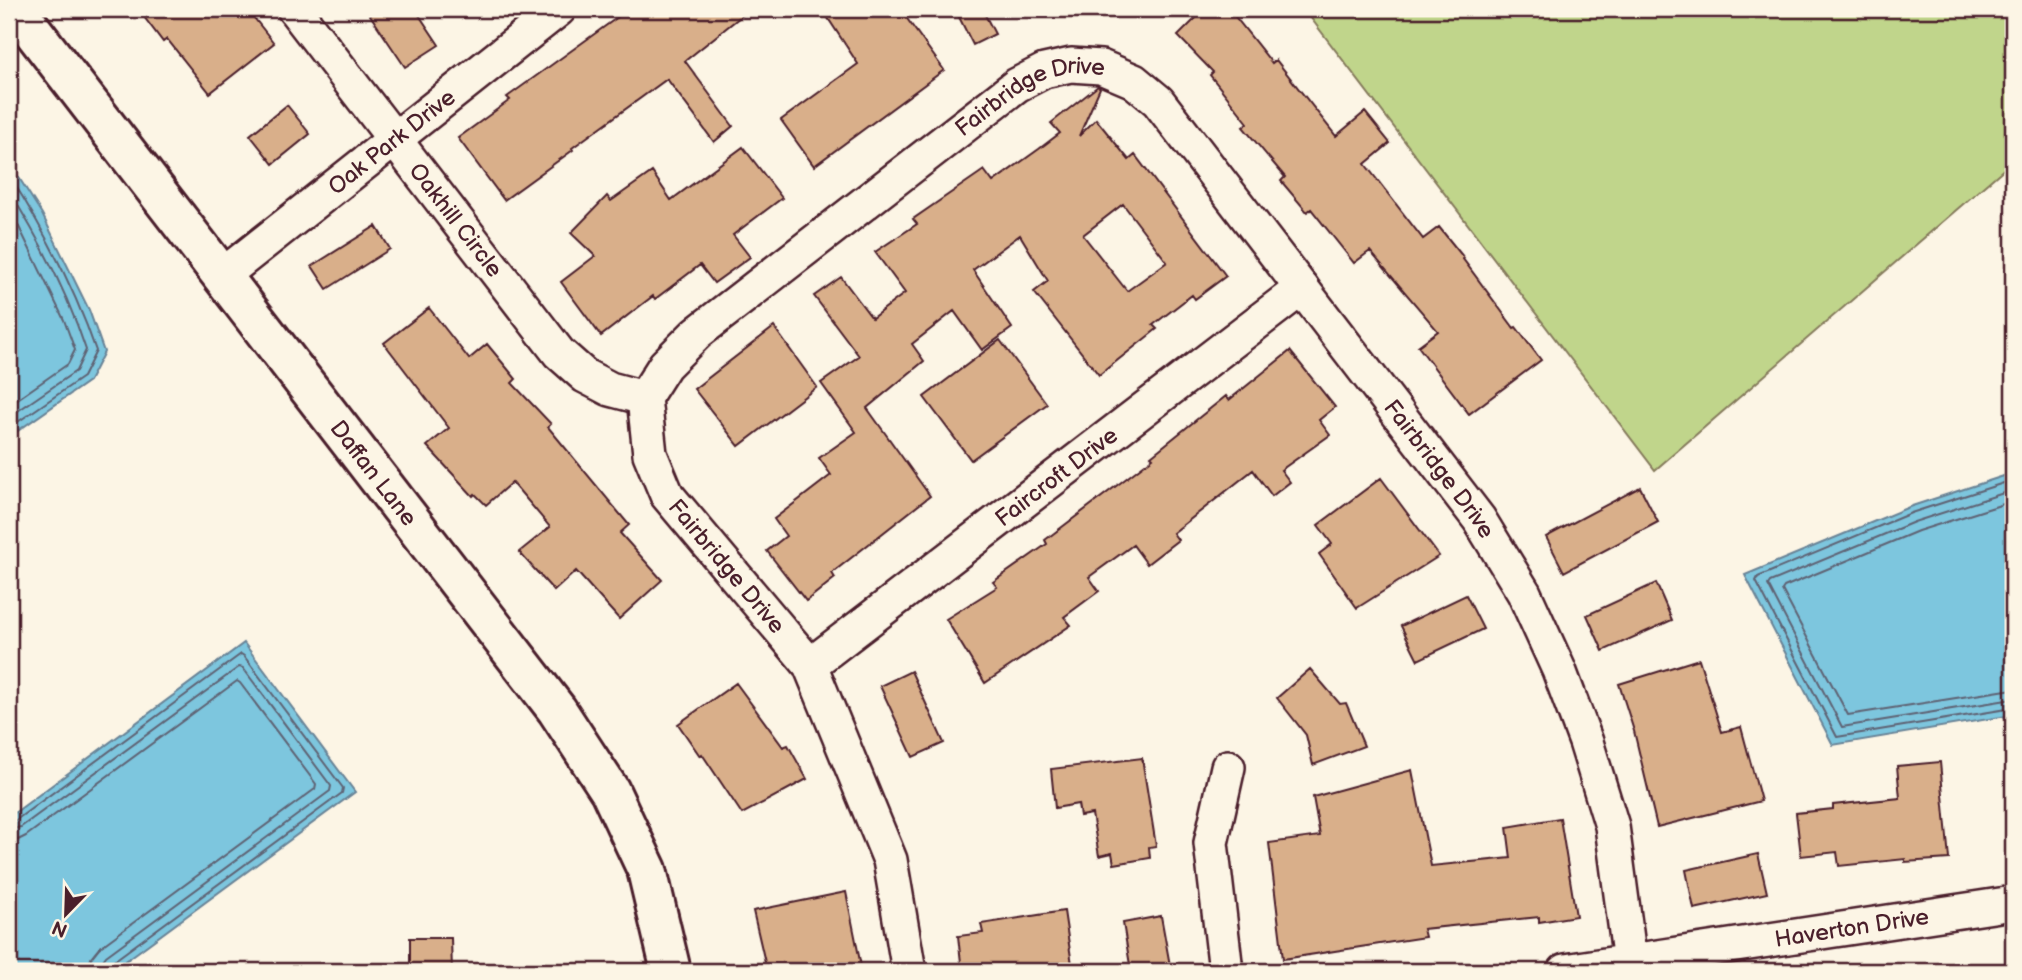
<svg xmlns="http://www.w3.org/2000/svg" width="2022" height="980" font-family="'Balsamiq Sans',sans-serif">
<rect width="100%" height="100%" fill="#fcf5e5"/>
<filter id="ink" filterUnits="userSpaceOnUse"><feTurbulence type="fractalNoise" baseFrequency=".0143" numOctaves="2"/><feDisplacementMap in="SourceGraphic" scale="14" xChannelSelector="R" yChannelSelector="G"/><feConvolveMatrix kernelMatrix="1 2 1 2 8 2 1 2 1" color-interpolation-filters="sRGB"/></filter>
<g filter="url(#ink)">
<!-- green -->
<path fill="#c0d58b" stroke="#857a5b" stroke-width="2" d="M1304,9h709v152l-358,309z"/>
<!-- water -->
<path fill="#7dc6de" stroke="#698396" stroke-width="2" d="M9,162l33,52 47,96 15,42 -15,29 -80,56z
M2013,473v242l-180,30 -88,-170 164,-68z
M244,643l111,149 -243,179h-103v-154z"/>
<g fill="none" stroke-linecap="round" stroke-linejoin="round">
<!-- shore -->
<path stroke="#5e6273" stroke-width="2" d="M9,175c35,55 66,114 87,176l-13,26 -74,51
M9,191c31,49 59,104 77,159l-10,21 -67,46
M9,211l10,16 45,93 11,30 -7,14 -59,41
M2013,480l-102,33 -153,64 -2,4 81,156 176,-29
M2013,490l-99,32 -144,60 -2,3 74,142 171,-28
M2013,501l-95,30 -134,56 -2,3 66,125 165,-26
M9,822l7,-2 225,-166 3,2 99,132 -1,5 -231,170 -3,8
M9,830l12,-3 218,-160 4,1 88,118 -1,5 -224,165 -5,7 -1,8
M9,841l9,-1 8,-4 211,-155 3,2 76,101 -1,5 -216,159 -8,10 -2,13"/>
</g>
<!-- building -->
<path fill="#d9af8a" stroke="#4a1f2b" stroke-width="2" fill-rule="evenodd" d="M138,9h109l27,34 -64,50 -43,-54 -4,3z
M366,9h49l24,36 -34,22z
M629,9h121l-65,52 48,65 -19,16 -47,-63 -95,69 1,2 -69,50 -46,-62 52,-38 -3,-3z
M822,9h78l44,61 -130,96 -33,-46 77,-56z
M955,9h27l13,25 -22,11z
M1205,9h24l43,54 4,-3 60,76 29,-24 25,31 -25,21 58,75 16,-12 25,31 -1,1 51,69 2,-1 25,33 -72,54 -51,-68 20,-15 -68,-80 -16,12 -43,-54 -4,3 -26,-31 4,-4 -42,-50 5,-4 -38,-48 3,-3 -35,-36z
M1098,86l2,2 -21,48 17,-17 33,41 6,-5 91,121 -31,23 -3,-4 -39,30 4,4 -58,46 -65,-83 14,-11 -28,-46 -47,35 39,58 -30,22 -28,-39 -42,33 12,17 -57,47 63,88 -98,77 3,5 -29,23 -39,-50 19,-15 -12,-17 57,-44 -12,-17 37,-26 -35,-49 38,-27 -45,-60 27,-19 31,41 33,-25 -30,-41 42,-28 -4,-5 71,-49 9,12 46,-33 21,-16 -9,-10zM1123,204l44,58 -40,29 -44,-56z
M287,105l23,29 -37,30 -23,-29z
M743,147l39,51 -49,37 17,22 -36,26 -14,-18 -45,34 -2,-3 -52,40 -40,-54 34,-26 -24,-23 36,-37 4,5 41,-29 19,28z
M376,226l14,23 -63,40 -15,-23z
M429,308l40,51 18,-15 29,35 -4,4 39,41 -3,3 81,98 -9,8 42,47 -43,39 -43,-48 -22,20 -35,-39 31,-25 -38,-45 -26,23 -11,-11 -2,2 -46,-50 22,-18 -65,-85z
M774,327l43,60 -78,59 -45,-57z
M1000,340l47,64 -76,56 -47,-63z
M1290,351l45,56 -16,13 11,15 -49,35 9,12 -18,14 -19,-26 -80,63 5,7 -31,24 -14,-19 -44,32 10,14 -35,26 7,8 -86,58 -39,-64 51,-32 -4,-5 54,-38 -2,-4 108,-82 -2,-2 75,-60 3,4z
M1381,478l58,78 -82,52 -38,-54 13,-10 -14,-19z
M1640,487l18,35 -94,50 -18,-35z
M1656,583l16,37 -69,31 -16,-36z
M1466,595l17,34 -65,31 -17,-34z
M1699,659l23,73 19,-5 20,74 -104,26 -23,-96 -15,-47z
M1310,669l30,35 6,-1 18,43 -51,19 -7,-30 -29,-37z
M911,671l33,72 -31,14 -33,-71z
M736,683l47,64 5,-2 19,34 -65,35 -40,-60 -2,2 -22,-32z
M1142,758l14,88 -7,1 1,11 -36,6 -2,-11 -13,3 -7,-42 -12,2 -2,-12 -23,4 -4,-39z
M1940,762l9,97 -44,3v-3l-66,7 -2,-14 -36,4 -5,-43 37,-4v-4l67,-7 -3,-32z
M1412,770l19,96 80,-8 -4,-31 53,-9 16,98 -37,6v-5l-116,12 2,8 -142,22 -14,-116 51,-7 -7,-39z
M1758,854l9,39 -73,16 -8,-39z
M846,892l16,79h-95l-14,-60z
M1064,911l9,60h-111l-4,-35 25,-3 -2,-9z
M1161,916l10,55h-40l-8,-48z
M410,938h41l1,33h-42z"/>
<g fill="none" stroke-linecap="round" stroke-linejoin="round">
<defs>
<g id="minor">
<path id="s1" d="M294,9l265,344 26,23 25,13 34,9"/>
<path id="s2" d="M223,275l336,-266"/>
<path id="s3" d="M810,665l492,-377"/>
<path id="s4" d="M909,971l-19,-111 -80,-195 -143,-170 -17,-41 -6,-56 21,-33 32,-32 320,-248 27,-14 27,-6 30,2 33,14 24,20 321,418 45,74 35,77 27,72 26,84 18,136"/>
<path d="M1226,971l-15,-128 17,-76"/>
<path id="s5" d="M1565,971l448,-68"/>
</g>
<g id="tertiary">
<path id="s6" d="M16,9l541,701 53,81 37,79 24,101"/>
</g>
</defs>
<!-- minor casing -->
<use href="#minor" stroke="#4a1f2b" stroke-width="38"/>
<!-- tertiary casing -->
<use href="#tertiary" stroke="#4a1f2b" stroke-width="44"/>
<!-- minor -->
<use href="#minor" stroke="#fcf5e5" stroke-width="33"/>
<!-- tertiary -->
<use href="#tertiary" stroke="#fcf5e5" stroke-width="38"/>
</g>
</g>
<g text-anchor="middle" stroke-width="6" stroke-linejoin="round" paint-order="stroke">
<!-- street labels -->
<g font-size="23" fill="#4a1f2b" stroke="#fcf5e5">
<text dy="8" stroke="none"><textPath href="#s4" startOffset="1144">Fairbridge Drive</textPath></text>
<text dy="8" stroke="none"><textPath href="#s2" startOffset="215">Oak Park Drive</textPath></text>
<text dy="8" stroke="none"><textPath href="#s1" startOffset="266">Oakhill Circle</textPath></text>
<text dy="8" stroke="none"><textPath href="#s4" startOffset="1754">Fairbridge Drive</textPath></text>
<text dy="8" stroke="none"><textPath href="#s6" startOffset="586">Daffan Lane</textPath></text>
<text dy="8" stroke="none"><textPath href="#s3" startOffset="310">Faircroft Drive</textPath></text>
<text transform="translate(727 566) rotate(50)" y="8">Fairbridge Drive</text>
<text dy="8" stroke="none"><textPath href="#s5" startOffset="290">Haverton Drive</textPath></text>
</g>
</g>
<!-- margin -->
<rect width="2022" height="980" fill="none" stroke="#fcf5e5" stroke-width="35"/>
<rect x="18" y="18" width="1987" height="945" fill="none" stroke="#4a1f2b" stroke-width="2.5" filter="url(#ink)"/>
<!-- north arrow -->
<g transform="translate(66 914) rotate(203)" stroke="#fcf5e5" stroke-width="5" paint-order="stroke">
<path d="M0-5L12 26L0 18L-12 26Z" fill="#4a1f2b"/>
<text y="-10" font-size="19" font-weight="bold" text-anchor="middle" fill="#4a1f2b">N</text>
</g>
</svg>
